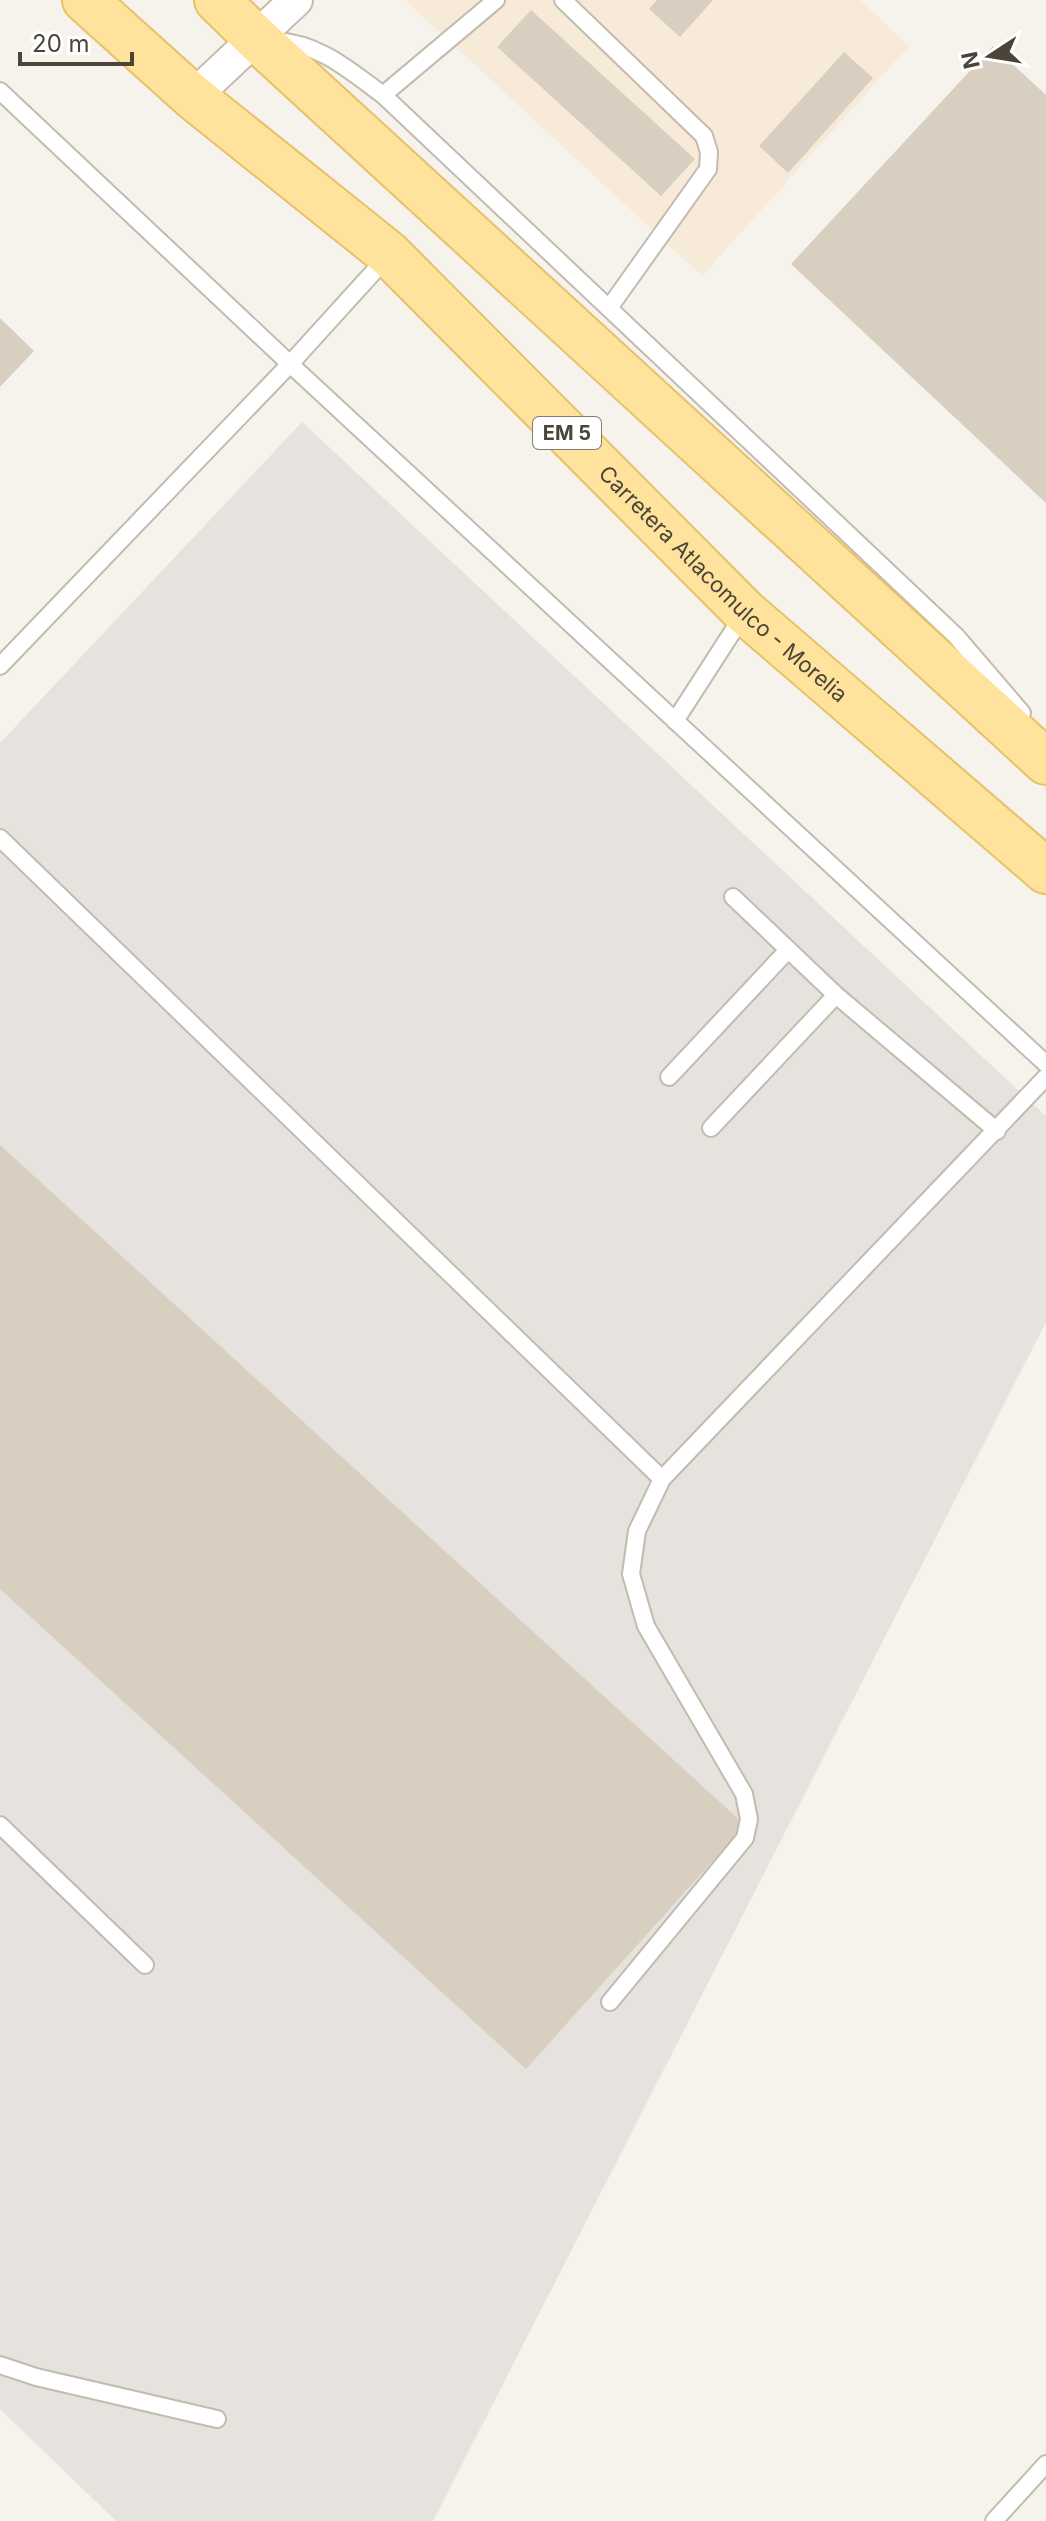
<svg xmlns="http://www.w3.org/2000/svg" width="1046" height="2521" font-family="Inter,sans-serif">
<rect width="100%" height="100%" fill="#f6f3ec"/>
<!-- commercial -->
<path fill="#f7ead8" d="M405,0h455l49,46 -207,230z"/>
<!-- industrial -->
<path fill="#e6e2dd" d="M302,422l744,694v206l-613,1199h-317l-116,-112v-1666z"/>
<!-- building -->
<path fill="#d8cfc1" d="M657,0h56l-33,37 -31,-28z
M531,10l164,149 -34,37 -164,-149z
M993,46l53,49v408l-255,-239z
M844,52l29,26 -85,95 -29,-27z
M0,318l34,33 -34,36z
M0,1145l745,680 -219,244 -526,-480z"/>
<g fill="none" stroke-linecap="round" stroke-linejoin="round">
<defs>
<path id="lane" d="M563,0l141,136 5,16 -1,17 -99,139
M275,41c44,2 74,29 108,54l573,541 66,77
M0,91l290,273 756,700
M383,95l113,-95
M0,666l290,-302 98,-108
M675,721l69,-107
M0,838l662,641
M733,897l103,98
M669,1077l119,-127
M711,1128l125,-133 161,136
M0,1825l145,140
M610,2002l135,-164 4,-19 -5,-25 -98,-168 -15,-52 6,-43 25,-52 384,-402
M0,2365l36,12 181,42
M994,2521l52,-57"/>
<path id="street" d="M193,97l103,-97"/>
<g id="primary">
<path id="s1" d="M85,0l108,97 196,157 356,358 301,259"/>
<path d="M217,0l41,40 788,722"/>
</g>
</defs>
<!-- lane casing -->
<use href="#lane" stroke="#c2bbae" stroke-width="20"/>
<!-- street casing -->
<use href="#street" stroke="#c2bbae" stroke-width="36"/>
<!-- primary casing -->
<use href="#primary" stroke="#e6c16a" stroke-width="48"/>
<!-- lane -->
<use href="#lane" stroke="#fff" stroke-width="16"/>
<!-- street -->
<use href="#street" stroke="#fff" stroke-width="32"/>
<!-- primary -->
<use href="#primary" stroke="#ffe39c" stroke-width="44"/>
</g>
<g text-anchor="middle" stroke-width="7" stroke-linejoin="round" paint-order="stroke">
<!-- shield labels -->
<rect fill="#fff" stroke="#817c74" stroke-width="2" x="533" y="417" width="68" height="32" rx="6"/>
<g font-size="20" font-weight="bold" fill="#4b4439">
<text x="567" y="440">EM 5</text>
</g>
<!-- street labels -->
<g font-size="22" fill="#4b4439" stroke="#fff">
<text dy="8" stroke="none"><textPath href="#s1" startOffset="866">Carretera Atlacomulco - Morelia</textPath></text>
</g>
</g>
<!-- north arrow -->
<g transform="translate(990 56) rotate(258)" stroke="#ffffff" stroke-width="6" paint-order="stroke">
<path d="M0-6L14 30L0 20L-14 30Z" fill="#4b4439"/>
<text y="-12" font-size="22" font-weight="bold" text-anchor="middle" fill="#4b4439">N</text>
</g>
<!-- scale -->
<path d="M20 52v12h112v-12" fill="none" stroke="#4b4439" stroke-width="4"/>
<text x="32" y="52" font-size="24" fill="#4b4439" stroke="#ffffff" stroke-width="6" paint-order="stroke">20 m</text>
</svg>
